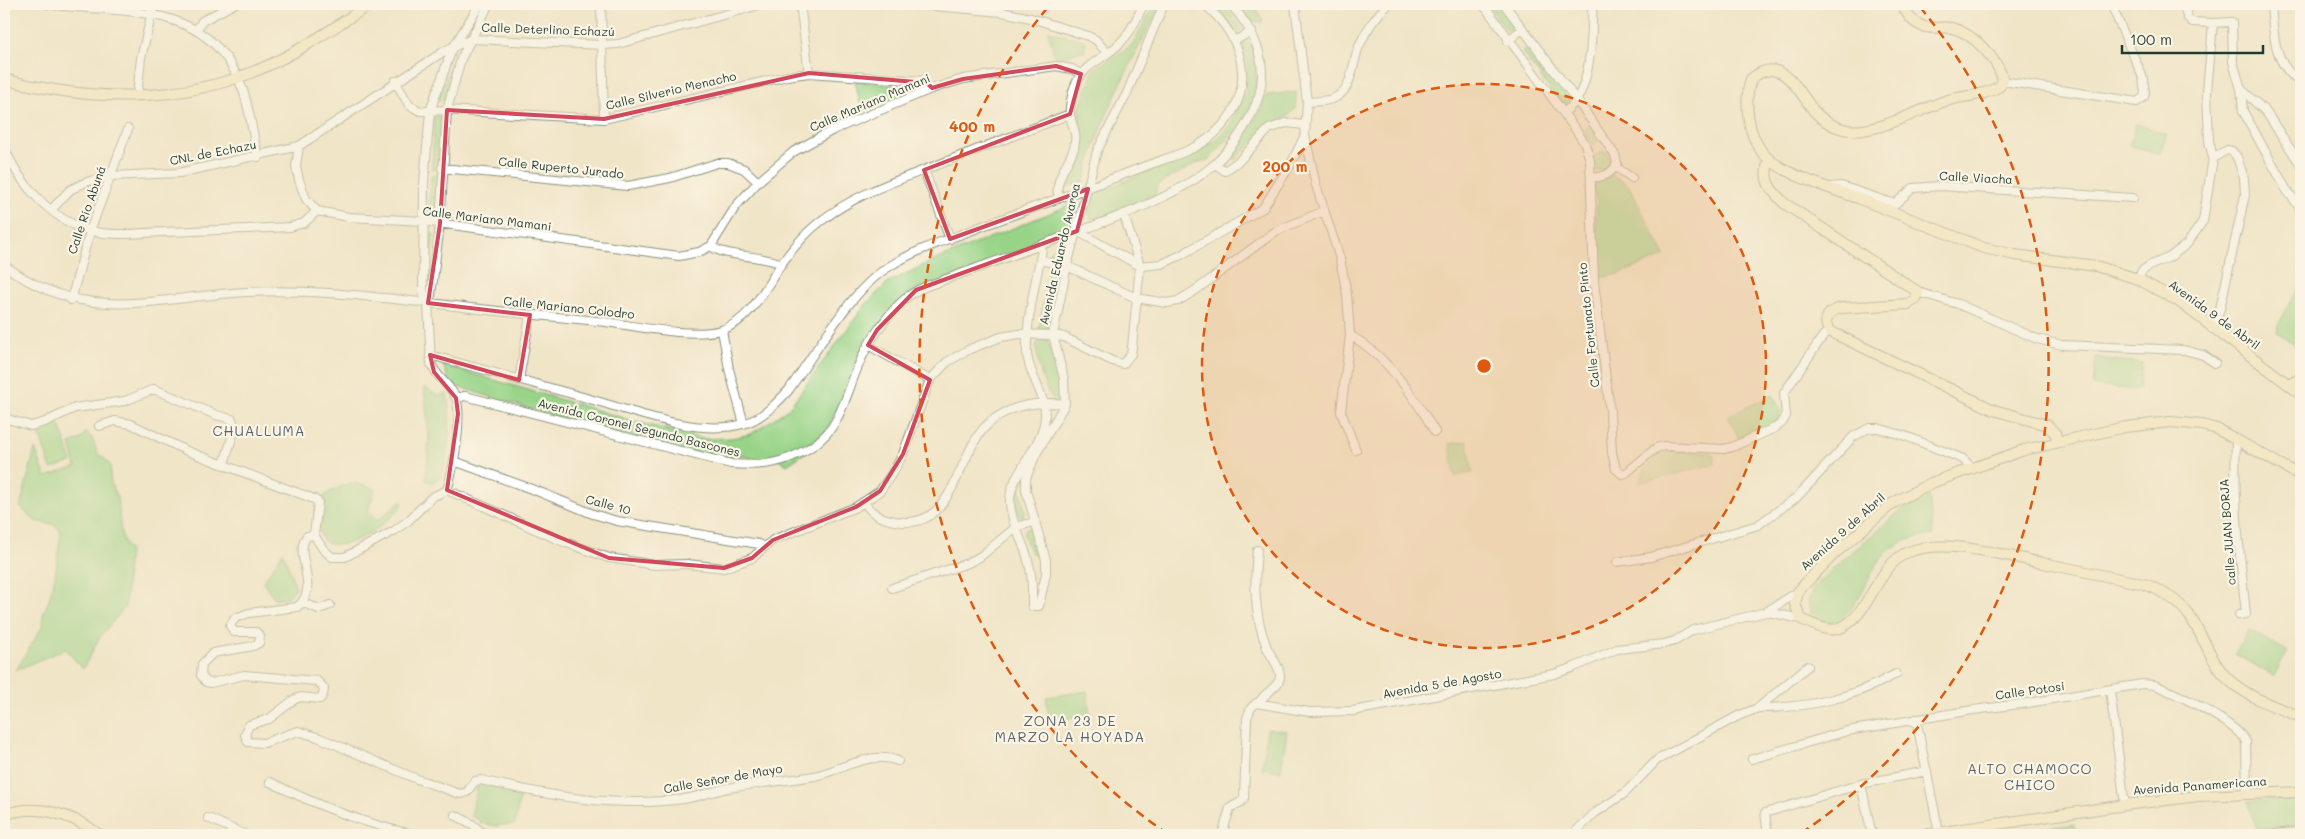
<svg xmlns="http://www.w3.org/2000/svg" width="2305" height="839" font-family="Mali,sans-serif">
<rect width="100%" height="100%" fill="#fcf5e5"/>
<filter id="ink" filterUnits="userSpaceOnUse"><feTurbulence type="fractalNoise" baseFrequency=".02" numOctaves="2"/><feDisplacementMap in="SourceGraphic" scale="10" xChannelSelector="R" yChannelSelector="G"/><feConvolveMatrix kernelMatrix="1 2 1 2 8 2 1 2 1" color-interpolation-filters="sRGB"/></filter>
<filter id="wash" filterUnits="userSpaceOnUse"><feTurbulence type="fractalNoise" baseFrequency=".0096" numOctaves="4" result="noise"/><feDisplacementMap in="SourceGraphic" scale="20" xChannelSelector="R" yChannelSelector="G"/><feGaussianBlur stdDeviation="1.12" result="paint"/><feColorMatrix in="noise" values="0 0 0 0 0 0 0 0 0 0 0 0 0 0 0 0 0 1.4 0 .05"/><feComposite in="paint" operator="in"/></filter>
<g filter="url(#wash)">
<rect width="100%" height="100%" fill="#f1e5c8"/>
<!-- green -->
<path fill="#98d488" stroke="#5c885e" d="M1155,4h6c-29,57 -62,116 -77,178l-21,6 18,-49 -4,-23 17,-47 37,-23z
M1211,4h12l20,25 -4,4c-8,-3 -20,-22 -28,-29z
M1237,4h17l9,18 -15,-1z
M1488,4h10l15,22 -5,5 -3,-3z
M1048,31l35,9 3,2 -2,9 -29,7z
M1247,42l6,5 4,35 -3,16 -6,14 -11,17 -29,31 -9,2 -42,23 -2,11 -42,18 -22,5 -2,-7 5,-18 107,-45 17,-10 12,-15 16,-31 1,-30 -4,-18z
M1524,49l7,1 38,50 -3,5 -5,-1 -39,-52z
M452,62l-8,39 -7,-1z
M855,81l68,7 -61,23z
M1296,92v15l-7,8 -25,16 -29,29 -4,-4 1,-5 20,-26 14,-30z
M434,116h7l-3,54 -6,-1z
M2136,124l31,10 -8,21 -30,-10z
M1589,126l10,14 -7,5 -8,-15z
M1603,151l4,2 6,9 -2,6 -15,3 -3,-14z
M431,175h6l-2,44h-6z
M1613,175l16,11 36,70 -46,18 -21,4 -3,-34 2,-40 -3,-17 4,-8z
M1077,202l-2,25 -171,75 -20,23 -22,33 -41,84 -34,23 -11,-8 -15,3 -27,-6 -9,8 -144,-38 -123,-37 -9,-6 -6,-16 194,57 66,17 29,-1 19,-4 37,-25 78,-105 23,-22 37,-18z
M427,234h7l-5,36z
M1062,242h7l-4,18 -16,-4 1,-5z
M1051,266l10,3 1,6 -14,54 -2,3 -7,-2 9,-62z
M2301,283v79l-4,-2 3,-12 -23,-16 1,-7z
M1044,338l3,1 2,4 9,36 2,19 -7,1c-12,-15 -15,-36 -17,-55z
M2096,358l46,5 -3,27 -46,-4z
M424,387l14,9 8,-2c7,12 2,66 -3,79 -2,4 -8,8 -12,10l-5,-3 3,-44z
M1773,395l8,17 -3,8 -39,19 -11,-23z
M59,422l13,40 -21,7 -13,-39z
M86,432l6,6 6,16 5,3 8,9c-3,22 5,22 7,38 3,18 0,31 11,46l-4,57 -25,30 -17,32 -18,-20 -49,21 26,-43 1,-13 6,-14 6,-24 6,-44 -6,-7 -20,-4 -15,-14 15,-58 11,28 30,-10 -6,-23 11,-5z
M1467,441l6,32 -18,3 -5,-32z
M1671,450l39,2 4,4 1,8 -76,19c6,-17 15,-27 32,-33z
M349,483l16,2 10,5 -7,21 10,9 23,-20 2,4c-6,7 -12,14 -19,19 -11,10 -50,33 -62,15 -7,-11 2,-26 -2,-38l8,-7z
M1020,487l5,25 -2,5 -5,-3 -3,-18z
M1929,493l4,42c-69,6 -54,52 -95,87h-15l-11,-8c-7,-12 -2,-21 6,-32l85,-74z
M1026,528l6,1 7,21 -2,5 -6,-2 -8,-20z
M283,552l13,36 -8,9 -13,2 -12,-17z
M2249,630l38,21 -13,25 -39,-22z
M1087,691l3,24 -41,6 -3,-24z
M1267,729l20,2 -6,40 -19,-2z
M478,784l43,7 -6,33 -19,2 -16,-3v-3l-9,-4z
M2301,799v26l-44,5 -9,-29z
M2074,824l2,11h-46v-5z"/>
</g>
<g filter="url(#ink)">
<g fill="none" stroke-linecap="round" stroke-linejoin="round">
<defs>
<path id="street" d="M46,4c79,10 165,-4 197,86 7,21 10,45 15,67
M489,4l-28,55 -14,51 -7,114 -9,71 -3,8 3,61c6,14 20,22 25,34 7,19 -3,74 -9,92l-15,7 -24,24 -14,10 -49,26h-13l-9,-8 -9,-14 -7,1c-15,18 15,52 -10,71l-48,6 -14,5 -5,8 4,6h22l4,4 -1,7 -6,3 -40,7 -11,11 -1,11 5,7 5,1 33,-8 73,6 7,7 -1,7 -3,4 -19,-2 -6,2 -26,20 -20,6 -4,10 3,7 16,1 34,-12 22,7 97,41 43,15 7,-2 8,-11 6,-1c67,16 134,28 203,19 15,-2 29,-8 44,-11 28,-5 58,-7 86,-12 28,-6 56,-26 84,-15
M601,4l3,115
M800,4l9,69
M912,4l90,8 29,6 57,18 8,4 11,13
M1295,4l12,98 -2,33 11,50 24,74 7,35 3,41 -9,77 15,38
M1483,4l93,126 9,14 5,16 4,122 16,129 2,42 4,16 6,5 4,-1 30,-25 8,-2 59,3 9,-2 43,-19 7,-5 4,-7 -2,-23 39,-57 6,-5
M1504,4l80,106 31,45 2,8c-4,11 -14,14 -26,15
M2271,4c2,27 3,64 30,77
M2213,23l19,-1 1,40 8,27 2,22 43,78 15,20
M198,28l4,-7 32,-17
M1235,40l17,-8
M1508,41l14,-12
M395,81l14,24 11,6 27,-1 157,9 183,-43 22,-3 113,8 9,8
M2003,81l134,21 7,-5 1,-5 -2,-14 -32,-74
M2241,89l25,23 35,53
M137,96l4,-38 13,-54
M1307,102c10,-1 23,0 31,-6 14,-9 15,-33 20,-47 7,-17 17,-33 31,-45
M1563,113c5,-4 11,-8 14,-14 14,-23 16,-69 15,-95
M299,146l-3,20 3,14 7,19 11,12 32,6 74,4 256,35 20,-4 12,-6 25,-40 22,-24 35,-30 40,-22 98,-41 32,-10 93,-13 16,3 9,5
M4,147c15,36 46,72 84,83 23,7 53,3 76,2 42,-1 84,-3 126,-5l14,-4 13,-12
M1215,164l10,7 15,-11 29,-31 17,-6 19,2
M1616,167l16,11
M442,168l186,18 42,-8 47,-15h11l16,6 14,13
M924,170l26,69
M1830,187l11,-1 54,18 18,-16 27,-2 193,12
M1059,198c-6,-17 10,-35 15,-50 4,-16 -2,-20 -4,-34 -1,-7 2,-19 4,-26 10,-26 29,-27 46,-45 11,-10 17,-26 24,-39
M52,209l18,-19 16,-8 23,-6 70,-3 120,-27 147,-96 26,-11 130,6 16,-1 145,-40
M1077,231l63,35 22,-2 19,-9 82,-47 28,-44 14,-29
M1043,245c-6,30 -18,80 -16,109 2,21 19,41 18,62 -1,30 -34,57 -35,83 -1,22 15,44 19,65 4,14 3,28 3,42h7l7,-32v-14l-20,-70v-12l10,-24 29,-50 -1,-25 -11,-44 14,-69 30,-115 30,-58 37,-89
M711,246c12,11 52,9 71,18
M1040,260l27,6 69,32 31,5 11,-2 18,-11 80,-59 48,-20
M4,265c78,58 140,35 228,28 74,-6 150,5 224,13 44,6 88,10 132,14 37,3 98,19 133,10 29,-8 45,-44 61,-67 11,-15 24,-31 39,-42 36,-28 78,-41 119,-57 43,-17 87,-33 130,-50
M2138,279l4,-8 7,-5 21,-9 17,-13 16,-23 10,-63 -4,-17 -2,-49 6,-69 -21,-1 -5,-5 -3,-13
M1918,292l40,12 79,35 25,6 122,5 19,5 12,8
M71,300l19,-69 38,-102
M428,303l-5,-9 1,-111 6,-72 22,-62 28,-45
M2212,329l8,-20 25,-114 -1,-17 -7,-21 -5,-6 -5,-1 -14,8
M722,330l7,39 15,55
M1350,335c37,21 64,61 85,97
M868,345l62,35
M430,355c51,14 102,28 153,42 47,13 112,40 160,27 18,-5 32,-19 45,-33 28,-38 62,-101 102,-125 27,-17 60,-27 90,-39 54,-20 109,-39 163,-60 23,-9 53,-16 71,-33 45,-41 32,-95 -10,-130
M519,380l11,-65
M456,398l9,-2 266,68c25,2 45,1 67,-10 44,-20 44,-52 62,-92 6,-16 16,-29 26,-43 12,-15 23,-26 41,-33 50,-18 100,-36 150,-54 45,-17 102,-36 139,-69 17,-17 31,-37 40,-59 15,-37 0,-73 -26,-100
M4,418l27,8 14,-4 30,-14 50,-7 29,-12 62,26 16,4 3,9 -11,36
M99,426l16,-5 16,3 56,27 127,48 4,3 -4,33
M2236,441c-3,58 4,116 10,173l-7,1
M454,461l83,30 56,23 24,7 142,23 5,3
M447,490l117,52 45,16 46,7 32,-1 37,4 28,-10 21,-18 83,-33 24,-16 15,-22 8,-15 27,-74 17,-18 23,-13 31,-12 18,-3 34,1 11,2 48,24 11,3 8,-10 1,-7 8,-81 -16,-51
M864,502c7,12 17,17 31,19 60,12 61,-67 92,-96 21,-20 51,-24 78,-21
M1257,550c-3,34 -3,63 9,95 3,10 15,22 14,32 -1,11 -16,15 -21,26
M1617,562l34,-5 107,-32 39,-28 56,-60 16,-9h9l30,9 55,22 10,10
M892,588l76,-25 13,-7 35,-29 18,-5
M303,603l16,6 11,-4
M1768,612l33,7
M2110,690l15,115
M1758,708c51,0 94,-10 138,-34
M1916,719l23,114
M1752,759l95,-28 126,-21 55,-7 114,-19 12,1c22,8 83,38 92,57l1,52
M270,782c44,22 98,43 146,53
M1861,784l11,51
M455,815l17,9 13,11
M208,818l38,17
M1975,828l1,7
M1222,835l8,-27 11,-6 3,-4 3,-80 4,-10 5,-5 53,9 44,-1 201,-37 18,-6 45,-19 47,-5 11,-3 18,-11 73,-18 32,-20
M1572,835l23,-22 30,-20 32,-33 81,-44 20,-8 50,-42
M1768,835l-3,-22 96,-29 66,-13"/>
<path id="secondary" d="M1901,4c6,9 10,18 21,22 9,4 20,0 30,2 21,5 45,31 51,51l-3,7c-17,11 -37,9 -55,15 -27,9 -73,36 -102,28 -11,-3 -22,-10 -29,-18 -16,-20 -32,-58 -63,-32 -7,22 -4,53 11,73 18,23 70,36 98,47 42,16 82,33 124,49l31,7 81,11 42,13 40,22 123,93
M4,79c86,23 180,25 263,-13 37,-17 70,-41 104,-62
M1769,159c-7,22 0,29 15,44l134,89 -2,7 -8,5 -67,4c-12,3 -19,10 -12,23l165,79 53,15 8,8 3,9
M2289,385l12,-7
M2301,476l-84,-47 -15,-4 -31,-3 -46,5 -101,23 -93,33 -38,20 -60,52 -29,30 -6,7 -3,12 6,15c10,4 24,13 36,10 32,-9 39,-64 71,-77 36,-15 97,4 135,11 34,7 67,14 101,21 16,6 34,16 44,30 16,21 22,48 41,66 20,18 47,27 72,37
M4,815c33,-13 69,0 96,20
M1923,835l202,-30 73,-9 103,-4
M2276,835l25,-3"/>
</defs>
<!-- street casing -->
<use href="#street" stroke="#88917e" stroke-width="10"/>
<!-- secondary casing -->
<use href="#secondary" stroke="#88917e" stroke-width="12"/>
<!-- street -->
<use href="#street" stroke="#fff" stroke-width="8"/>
<!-- secondary -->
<use href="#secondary" stroke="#f7e9c3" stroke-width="10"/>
</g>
</g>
<!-- marked area -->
<path d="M0 0H2305V839H0ZM1056,66l25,8 -11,40 -146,56 26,69 138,-50 -11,42 -161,59 -39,40 -9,15 62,35 -27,74 -23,37 -24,16 -83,33 -21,18 -28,10 -115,-10 -162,-68 11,-76 -2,-16 -22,-26 -4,-17 89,25 11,-65 -102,-12 12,-79 7,-114 157,9 205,-46 118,10 5,5 31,-9z" fill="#f1e5c8" fill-opacity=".55" fill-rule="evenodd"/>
<path fill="none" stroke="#d1495b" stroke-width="4" stroke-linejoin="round" d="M1056,66l25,8 -11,40 -146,56 26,69 138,-50 -11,42 -161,59 -39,40 -9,15 62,35 -27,74 -23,37 -24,16 -83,33 -21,18 -28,10 -115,-10 -162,-68 11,-76 -2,-16 -22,-26 -4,-17 89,25 11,-65 -102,-12 12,-79 7,-114 157,9 205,-46 118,10 5,5 31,-9z"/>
<!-- distance rings -->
<circle cx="1484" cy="366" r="282" fill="#de580e" fill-opacity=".12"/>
<g fill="none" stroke="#de580e" stroke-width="2.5" stroke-dasharray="9 6">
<circle cx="1484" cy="366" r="282"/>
<path d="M1168 834A565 565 0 0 1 1048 7M1920 7A565 565 0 0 1 1800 834"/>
</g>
<g text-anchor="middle" stroke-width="4.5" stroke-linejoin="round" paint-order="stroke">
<!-- street labels -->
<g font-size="12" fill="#1f3d34" stroke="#fcf5e5">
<text transform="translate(548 30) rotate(2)" y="4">Calle Deterlino Echazú</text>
<text transform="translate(671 91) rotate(-13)" y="4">Calle Silverio Menacho</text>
<text transform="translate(870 103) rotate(-23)" y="4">Calle Mariano Mamani</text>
<text transform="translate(213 153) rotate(-11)" y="4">CNL de Echazu</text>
<text transform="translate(561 168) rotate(6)" y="4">Calle Ruperto Jurado</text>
<text transform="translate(1976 178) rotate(3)" y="4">Calle Viacha</text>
<text transform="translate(87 210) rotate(-71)" y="4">Calle Río Abuná</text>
<text transform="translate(487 219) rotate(7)" y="4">Calle Mariano Mamani</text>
<text transform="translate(1060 254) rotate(-77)" y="4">Avenida Eduardo Avaroa</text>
<text transform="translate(569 308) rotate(6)" y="4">Calle Mariano Colodro</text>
<text transform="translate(2214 315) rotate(36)" y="4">Avenida 9 de Abril</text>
<text transform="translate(1589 325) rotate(-96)" y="4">Calle Fortunato Pinto</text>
<text transform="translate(639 428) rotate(14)" y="4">Avenida Coronel Segundo Bascones</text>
<text transform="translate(608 505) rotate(15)" y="4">Calle 10</text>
<text transform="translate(1843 532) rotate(-42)" y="4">Avenida 9 de Abril</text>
<text transform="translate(2228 532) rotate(-94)" y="4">calle JUAN BORJA</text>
<text transform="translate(1442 684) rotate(-10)" y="4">Avenida 5 de Agosto</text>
<text transform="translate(2030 691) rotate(-8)" y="4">Calle Potosi</text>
<text transform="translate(723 779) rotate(-10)" y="4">Calle Señor de Mayo</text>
<text transform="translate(2200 786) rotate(-4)" y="4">Avenida Panamericana</text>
</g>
<!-- neighbourhood labels -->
<g font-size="14" letter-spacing="1" fill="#586670" stroke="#fcf5e5">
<text x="259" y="436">CHUALLUMA</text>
<text x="1070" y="726">ZONA 23 DE<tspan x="1070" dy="16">MARZO LA HOYADA</tspan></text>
<text x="2030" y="774">ALTO CHAMOCO<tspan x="2030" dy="16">CHICO</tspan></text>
</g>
</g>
<circle cx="1484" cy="366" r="8" fill="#de580e" stroke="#fcf5e5" stroke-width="2.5"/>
<g font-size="15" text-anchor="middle" font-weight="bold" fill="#de580e" stroke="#fcf5e5" stroke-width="4.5" stroke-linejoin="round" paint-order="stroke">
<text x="972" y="132">400 m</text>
<text x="1285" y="172">200 m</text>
</g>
<!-- margin -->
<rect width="2305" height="839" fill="none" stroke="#fcf5e5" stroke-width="20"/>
<!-- scale -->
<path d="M2122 45v8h141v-8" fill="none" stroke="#1f3d34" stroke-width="2.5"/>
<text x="2130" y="45" font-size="15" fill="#1f3d34" stroke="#fcf5e5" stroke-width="4" paint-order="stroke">100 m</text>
</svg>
